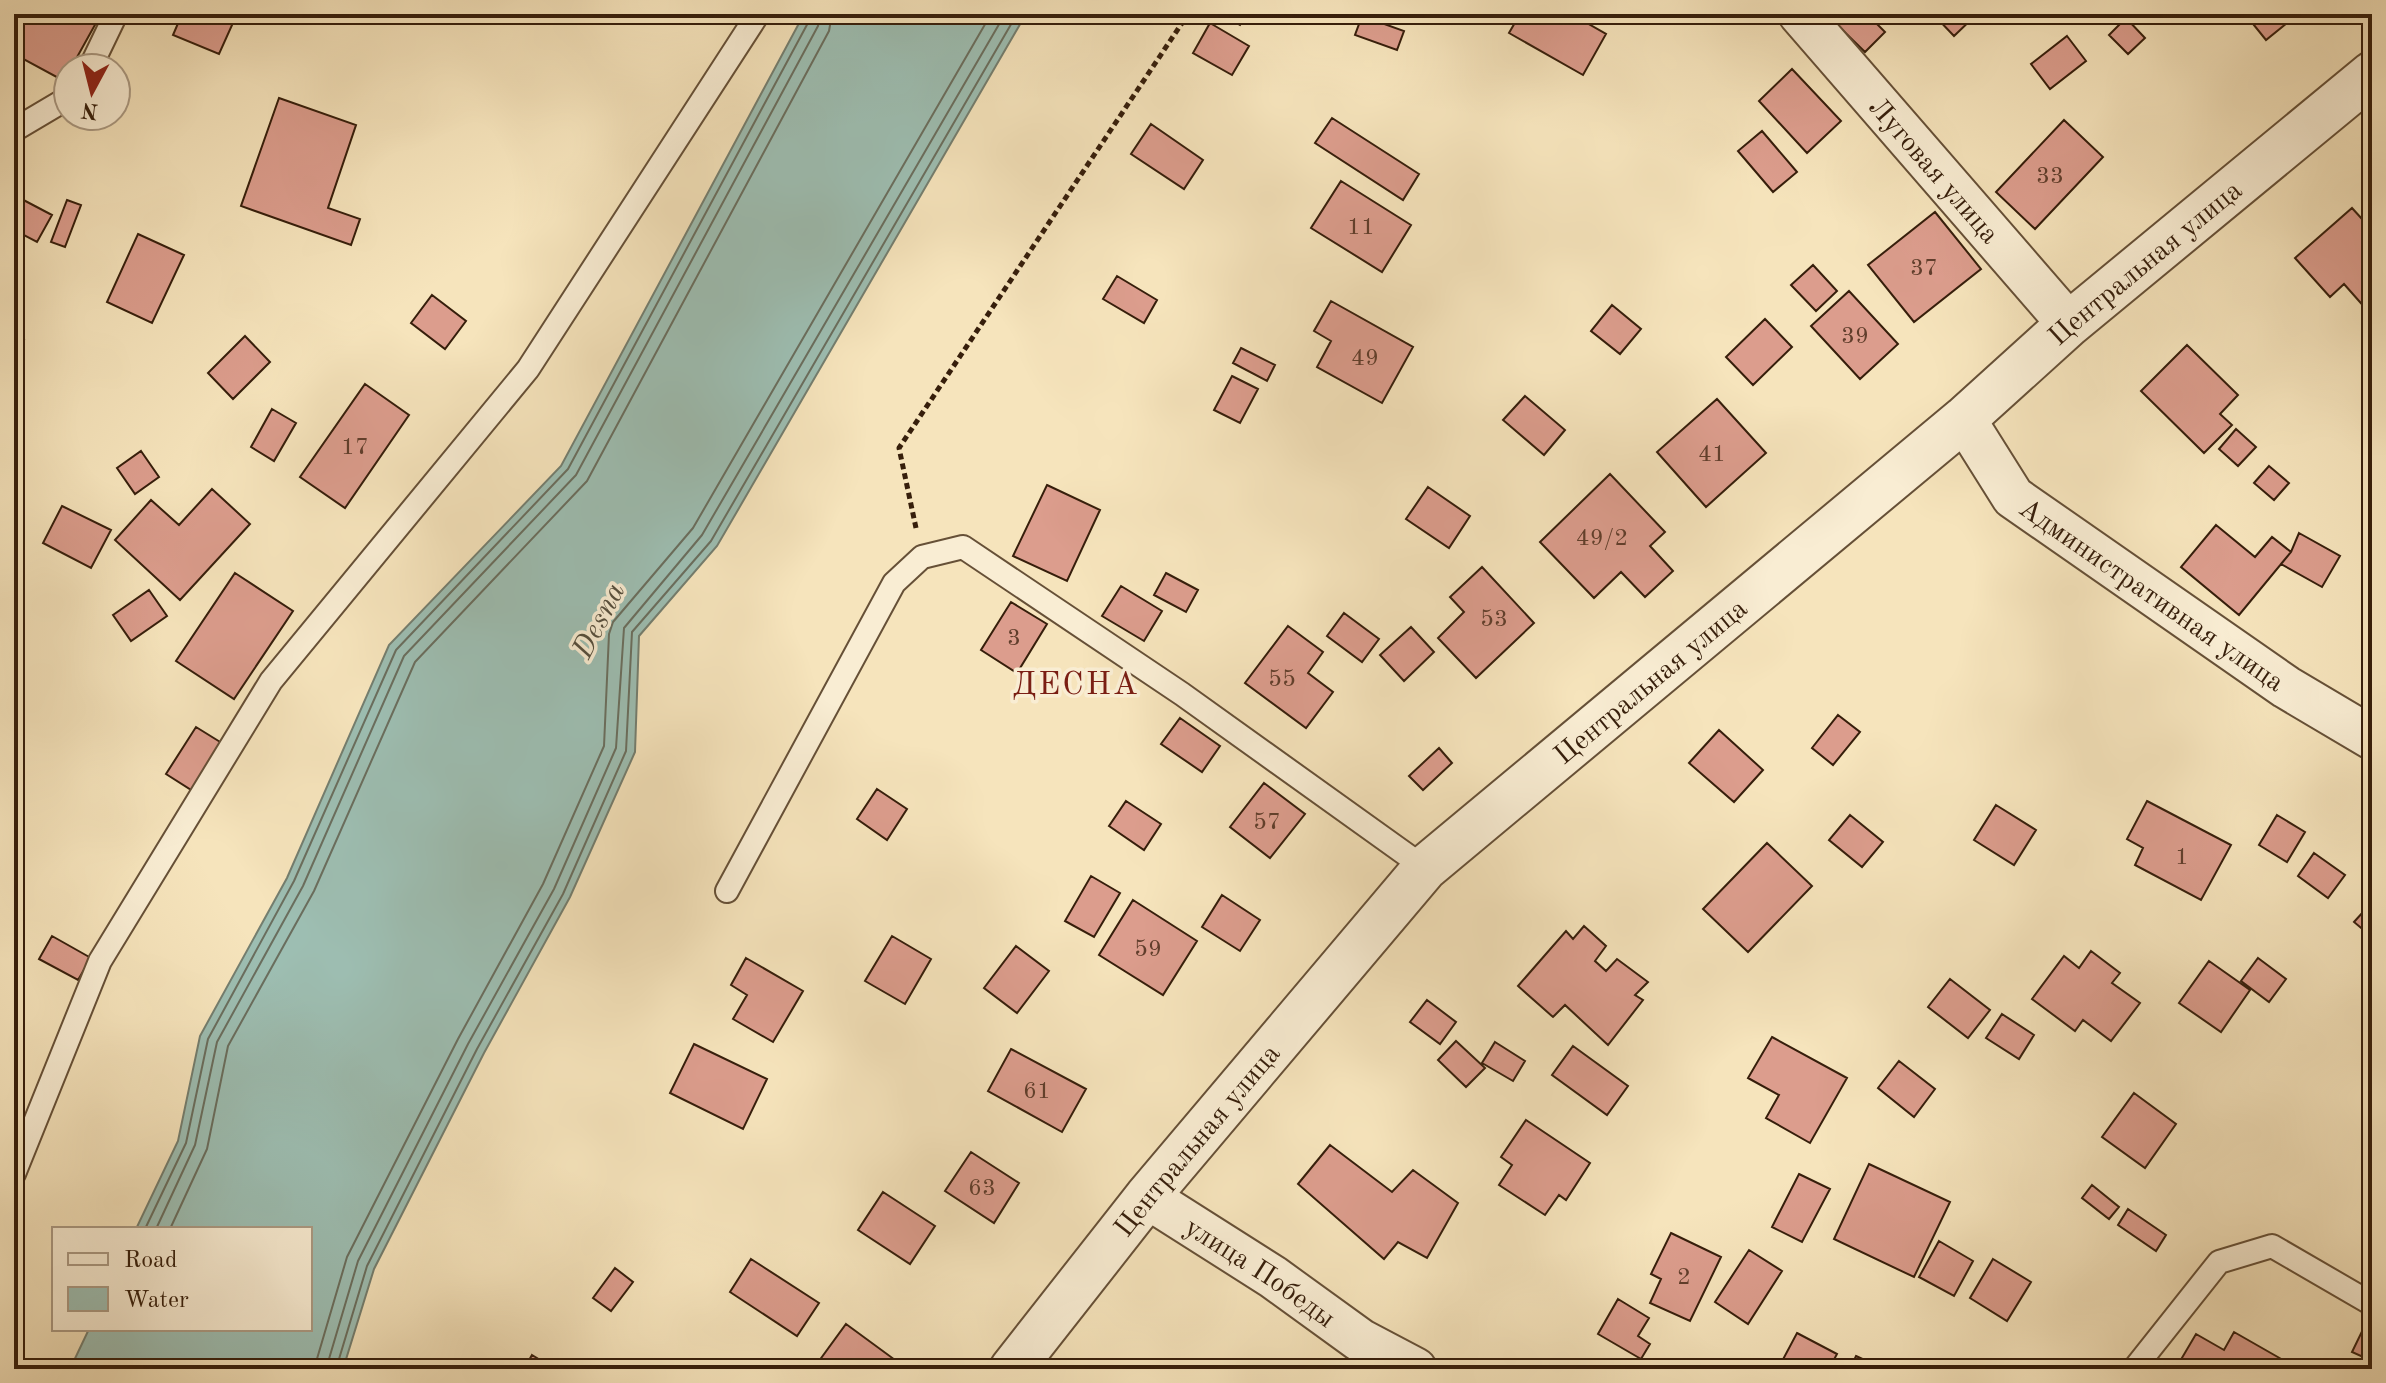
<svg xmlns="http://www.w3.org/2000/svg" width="2386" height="1383" font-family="'Old Standard TT',serif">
<rect width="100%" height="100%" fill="#f6e4bc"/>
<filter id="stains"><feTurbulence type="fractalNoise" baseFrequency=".0025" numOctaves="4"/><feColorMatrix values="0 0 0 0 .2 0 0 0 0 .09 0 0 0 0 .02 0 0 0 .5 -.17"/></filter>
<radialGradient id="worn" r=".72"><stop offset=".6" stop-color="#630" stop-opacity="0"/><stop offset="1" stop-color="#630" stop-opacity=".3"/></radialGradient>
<!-- water -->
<path fill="#9dbeb2" stroke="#747e6f" stroke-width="2" d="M804,14h222l-309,532 -78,90 -4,116 -65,145 -86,156 -110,216 -31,100h-273l19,-40h221v-100h-174l42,-88 22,-105 87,-158 102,-233 172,-179z"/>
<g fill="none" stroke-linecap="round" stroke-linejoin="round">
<!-- shore -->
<path stroke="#6a6e5e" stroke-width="2" d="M145,1229l41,-86 22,-104 86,-158 102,-231 172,-181 241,-448 1,-7
M156,1229l39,-84 22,-103 86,-156 101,-230 172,-181 242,-449 2,-12
M170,1229l37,-80 21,-103 86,-155 101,-229 172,-181 242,-450 3,-17
M314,1369l33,-112 111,-218 85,-155 61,-138 5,-112 4,-12 80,-94 298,-514
M326,1369l32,-108 110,-217 86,-155 62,-141 8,-120 78,-93 303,-521
M336,1369l31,-103 110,-217 86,-155 63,-143 6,-119 79,-91 306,-527"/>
</g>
<!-- building -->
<path fill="#dc9d8d" stroke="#361e0b" stroke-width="2" d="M30,14h71l-30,54h-3l-4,13 -50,-27v-11z
M182,14h55l-18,40 -46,-19z
M409,14h32l-2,8z
M1220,14h26l-6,11z
M1520,14h51l35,20 -23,41 -74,-42z
M1826,14h41l18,18 -20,20z
M1933,14h44l-23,22z
M2245,14h35l7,9 -21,17z
M1362,16l42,15 -7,19 -42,-15z
M2126,18l19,20 -17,16 -19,-19z
M1210,23l39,23 -17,29 -39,-22z
M2067,36l19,25 -36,28 -19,-25z
M1792,69l49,52 -34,32 -48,-52z
M279,98l77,27 -28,83 32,11 -9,26 -110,-39z
M1332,118l87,56 -16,26 -88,-57z
M2064,120l39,37 -68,72 -39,-37z
M1151,124l52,36 -19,29 -53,-35z
M1762,131l35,41 -24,20 -35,-41z
M1341,181l70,44 -29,47 -71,-44z
M14,195l38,20 -15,27 -23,-12z
M67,200l14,5 -16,42 -14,-5z
M2352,208l20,22v76l-5,4 -23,-26 -14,13 -35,-39z
M1935,212l46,57 -67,53 -46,-57z
M138,234l46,21 -32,68 -45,-21z
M1813,265l24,26 -21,20 -25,-26z
M1117,276l40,24 -13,23 -41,-24z
M1849,291l49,53 -38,35 -49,-53z
M432,295l34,26 -21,28 -34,-26z
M1331,301l82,46 -31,56 -65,-36 14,-26 -17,-10z
M1612,305l29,24 -21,25 -29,-23z
M1765,319l27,28 -39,38 -27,-28z
M14,336l10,4 -10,27z
M245,336l25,26 -37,37 -25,-26z
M2187,345l51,50 -18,19 12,11 -28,28 -63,-62z
M1241,348l34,17 -8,16 -34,-18z
M1232,376l26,13 -18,34 -26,-13z
M365,384l44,31 -64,93 -45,-31z
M1525,396l40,34 -21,25 -41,-35z
M1717,399l49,54 -60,54 -49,-55z
M272,409l24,14 -22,38 -23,-14z
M2236,429l20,18 -18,19 -19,-17z
M141,451l18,26 -24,17 -18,-26z
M2269,466l20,17 -15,17 -20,-17z
M1610,474l55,58 -15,14 23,25 -28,26 -24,-25 -27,26 -54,-56z
M1047,485l53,25 -33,71 -54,-25z
M1428,487l42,29 -21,32 -43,-29z
M212,489l38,35 -70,76 -65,-60 36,-40 28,25z
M62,506l49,24 -20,38 -48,-25z
M2216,525l39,32 17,-20 19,15 -52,63 -58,-48z
M2299,533l41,23 -18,31 -41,-23 10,-12z
M1482,567l52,56 -58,55 -38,-40 26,-26 -14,-15z
M235,573l58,38 -59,88 -58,-38z
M1166,573l32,17 -12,22 -32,-17z
M1121,586l41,25 -18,30 -42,-25z
M149,590l18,26 -36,25 -18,-26z
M1011,602l36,22 -30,49 -36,-23z
M1344,613l35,26 -17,23 -35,-26z
M1288,626l35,26 -15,21 25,19 -27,36 -61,-45z
M1411,627l23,25 -30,29 -24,-26z
M1838,715l22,17 -27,33 -21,-17z
M1180,718l40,28 -18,26 -41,-28z
M196,727l29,18 -29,48 -30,-19z
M1719,730l44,40 -29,32 -45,-39z
M1439,748l13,15 -29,27 -14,-14z
M1264,783l41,31 -35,44 -40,-31z
M877,789l30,20 -20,31 -30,-21z
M1126,801l35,23 -17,26 -35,-24z
M2147,801l84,44 -30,55 -66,-35 8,-17 -16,-9z
M1996,805l40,25 -22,35 -40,-25z
M1850,815l33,27 -21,25 -33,-27z
M2277,815l28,17 -18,30 -28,-17z
M1767,843l45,43 -64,66 -45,-43z
M2314,853l31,22 -17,23 -30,-22z
M1091,876l29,17 -26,44 -29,-16z
M1222,895l38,25 -20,31 -38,-24z
M1133,900l64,41 -34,54 -64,-40z
M2372,902v35l-18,-15z
M1584,926l22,20 -11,15 11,10 11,-12 31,23 -13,13 8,5 -35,45 -43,-40 -12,12 -35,-31 48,-55 7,8z
M52,936l39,22 -13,22 -39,-21z
M892,936l39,23 -26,45 -40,-23z
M1016,946l33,25 -32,42 -33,-25z
M2091,951l29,22 -8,10 28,20 -29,38 -28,-21 -8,11 -43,-32 32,-43 15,12z
M746,958l57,33 -30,51 -40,-23 14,-24 -16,-10z
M2258,958l28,21 -17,23 -28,-21z
M2209,961l41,29 -29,42 -42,-29z
M1950,979l40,31 -22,28 -40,-31z
M1427,1000l29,22 -16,22 -30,-22z
M2002,1014l32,21 -15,24 -33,-21z
M1772,1037l75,41 -37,65 -44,-25 13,-23 -31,-17z
M1456,1041l29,27 -19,19 -28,-27z
M1495,1042l30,19 -12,20 -31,-18z
M694,1044l73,35 -24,50 -73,-36z
M1573,1046l55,40 -21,29 -55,-40z
M1011,1049l75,40 -24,43 -74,-41z
M1899,1061l36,28 -21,28 -36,-29z
M2134,1093l42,31 -31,44 -43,-31z
M1526,1120l64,43 -24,37 -7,-5 -14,20 -46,-30 13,-20 -11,-8z
M1330,1145l62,47 21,-22 45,33 -31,55 -29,-16 -14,17 -86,-75z
M971,1152l48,31 -25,40 -49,-32z
M1869,1164l81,38 -36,75 -80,-38z
M1799,1174l31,15 -28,53 -30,-15z
M2092,1185l27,22 -10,12 -27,-21z
M883,1192l52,34 -25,38 -52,-34z
M2128,1209l38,26 -10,16 -38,-26z
M1671,1233l50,24 -31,64 -40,-18 11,-24 -10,-5z
M1939,1241l34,20 -19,35 -35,-19z
M1749,1250l33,21 -34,53 -33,-22z
M751,1259l68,44 -22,33 -67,-44z
M1993,1259l38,23 -24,39 -37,-23z
M615,1268l18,14 -22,29 -18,-13z
M1618,1299l31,19 -11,18 12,8 -9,15 -43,-25z
M2369,1317l3,1v43l-20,-9z
M846,1324l60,44 -1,1h-75l-11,-8z
M2234,1332l49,28 -6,9 -101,-1 20,-34 28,16z
M1797,1333l40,21 -8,15h-41l-8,-4z
M532,1355l23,14h-31z
M1856,1356l24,11 -1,2h-29z"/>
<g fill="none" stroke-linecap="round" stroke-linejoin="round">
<defs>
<path id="service" d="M90,68l26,-54
M14,130l54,-32
M727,891l167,-308 28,-26 41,-10 219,147 243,174
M14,1174l86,-213 171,-280 257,-312 230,-355
M2134,1369l85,-107 53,-16 100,58"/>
<g id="minor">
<path id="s1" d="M1800,14l269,310"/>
<path id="s2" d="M1964,419l49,78 273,190 86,51"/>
<path id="s3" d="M1147,1197l126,80 87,63 55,29"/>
</g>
<g id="tertiary">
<path id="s4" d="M1012,1369l135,-172 278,-329 539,-449 105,-95 303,-250"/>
</g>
</defs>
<!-- service casing -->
<use href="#service" stroke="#665037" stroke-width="26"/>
<!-- minor casing -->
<use href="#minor" stroke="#665037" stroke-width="46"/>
<!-- tertiary casing -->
<use href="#tertiary" stroke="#665037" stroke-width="48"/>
<!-- path -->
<path stroke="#361e0b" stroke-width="5" stroke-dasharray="6 4" stroke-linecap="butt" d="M916,528l-17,-80 289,-434"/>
<!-- service -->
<use href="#service" stroke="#f9edd3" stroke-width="22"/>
<!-- minor -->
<use href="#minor" stroke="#f9edd3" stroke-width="42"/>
<!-- tertiary -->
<use href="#tertiary" stroke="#f9edd3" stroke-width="44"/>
</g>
<g text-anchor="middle" stroke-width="7" stroke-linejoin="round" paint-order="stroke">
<!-- number labels -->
<g font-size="24" fill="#603e2c">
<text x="2050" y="183">33</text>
<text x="1361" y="234">11</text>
<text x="1924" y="275">37</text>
<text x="1855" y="343">39</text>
<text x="1365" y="365">49</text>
<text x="355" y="454">17</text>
<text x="1712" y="461">41</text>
<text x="1602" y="545">49/2</text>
<text x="1494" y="626">53</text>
<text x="1014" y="645">3</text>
<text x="1282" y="686">55</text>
<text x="1267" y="829">57</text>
<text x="2182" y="864">1</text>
<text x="1148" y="956">59</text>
<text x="1037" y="1098">61</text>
<text x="982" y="1195">63</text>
<text x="1684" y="1284">2</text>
</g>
<!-- street labels -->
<g font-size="28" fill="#361e0b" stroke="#f9edd3">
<text dy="10" stroke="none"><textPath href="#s1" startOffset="206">Луговая улица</textPath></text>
<text dy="10" stroke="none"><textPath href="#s4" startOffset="1590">Центральная улица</textPath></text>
<text dy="10" stroke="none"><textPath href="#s2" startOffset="262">Административная улица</textPath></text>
<text dy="10" stroke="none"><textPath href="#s4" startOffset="942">Центральная улица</textPath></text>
<text dy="10" stroke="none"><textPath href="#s4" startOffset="294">Центральная улица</textPath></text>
<text dy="10" stroke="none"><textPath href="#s3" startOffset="136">улица Победы</textPath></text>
</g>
<!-- water labels -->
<g font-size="30" font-style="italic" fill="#554e3d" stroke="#f9edd3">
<text transform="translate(598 620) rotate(-63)" y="10">Desna</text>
</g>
<!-- quarter labels -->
<g font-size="32" letter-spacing="2" fill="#7a1f14" stroke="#f9edd3">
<text x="1076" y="694">ДЕСНА</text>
</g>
</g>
<!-- margin -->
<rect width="2386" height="1383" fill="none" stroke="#f6e4bc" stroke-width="48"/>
<rect x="16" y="16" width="2354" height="1351" fill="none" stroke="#361e0b" stroke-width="4"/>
<rect x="24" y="24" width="2338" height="1335" fill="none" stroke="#361e0b" stroke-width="2"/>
<!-- legend -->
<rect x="52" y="1227" width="260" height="104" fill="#f9edd3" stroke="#ab9a83" stroke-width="2"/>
<rect x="68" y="1253" width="40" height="12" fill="#f9edd3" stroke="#ab9a83" stroke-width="2"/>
<text x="124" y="1267" font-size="24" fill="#361e0b">Road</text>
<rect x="68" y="1287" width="40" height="24" fill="#9dbeb2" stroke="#ab9a83" stroke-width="2"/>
<text x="124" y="1307" font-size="24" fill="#361e0b">Water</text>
<!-- north arrow -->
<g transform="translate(92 92) rotate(187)"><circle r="38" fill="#f9edd3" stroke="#ab9a83" stroke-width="2"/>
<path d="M0-6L14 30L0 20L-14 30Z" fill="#8f2418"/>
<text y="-12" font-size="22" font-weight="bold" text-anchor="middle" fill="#361e0b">N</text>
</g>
<rect width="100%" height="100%" filter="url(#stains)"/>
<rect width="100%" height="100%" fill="url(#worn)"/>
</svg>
